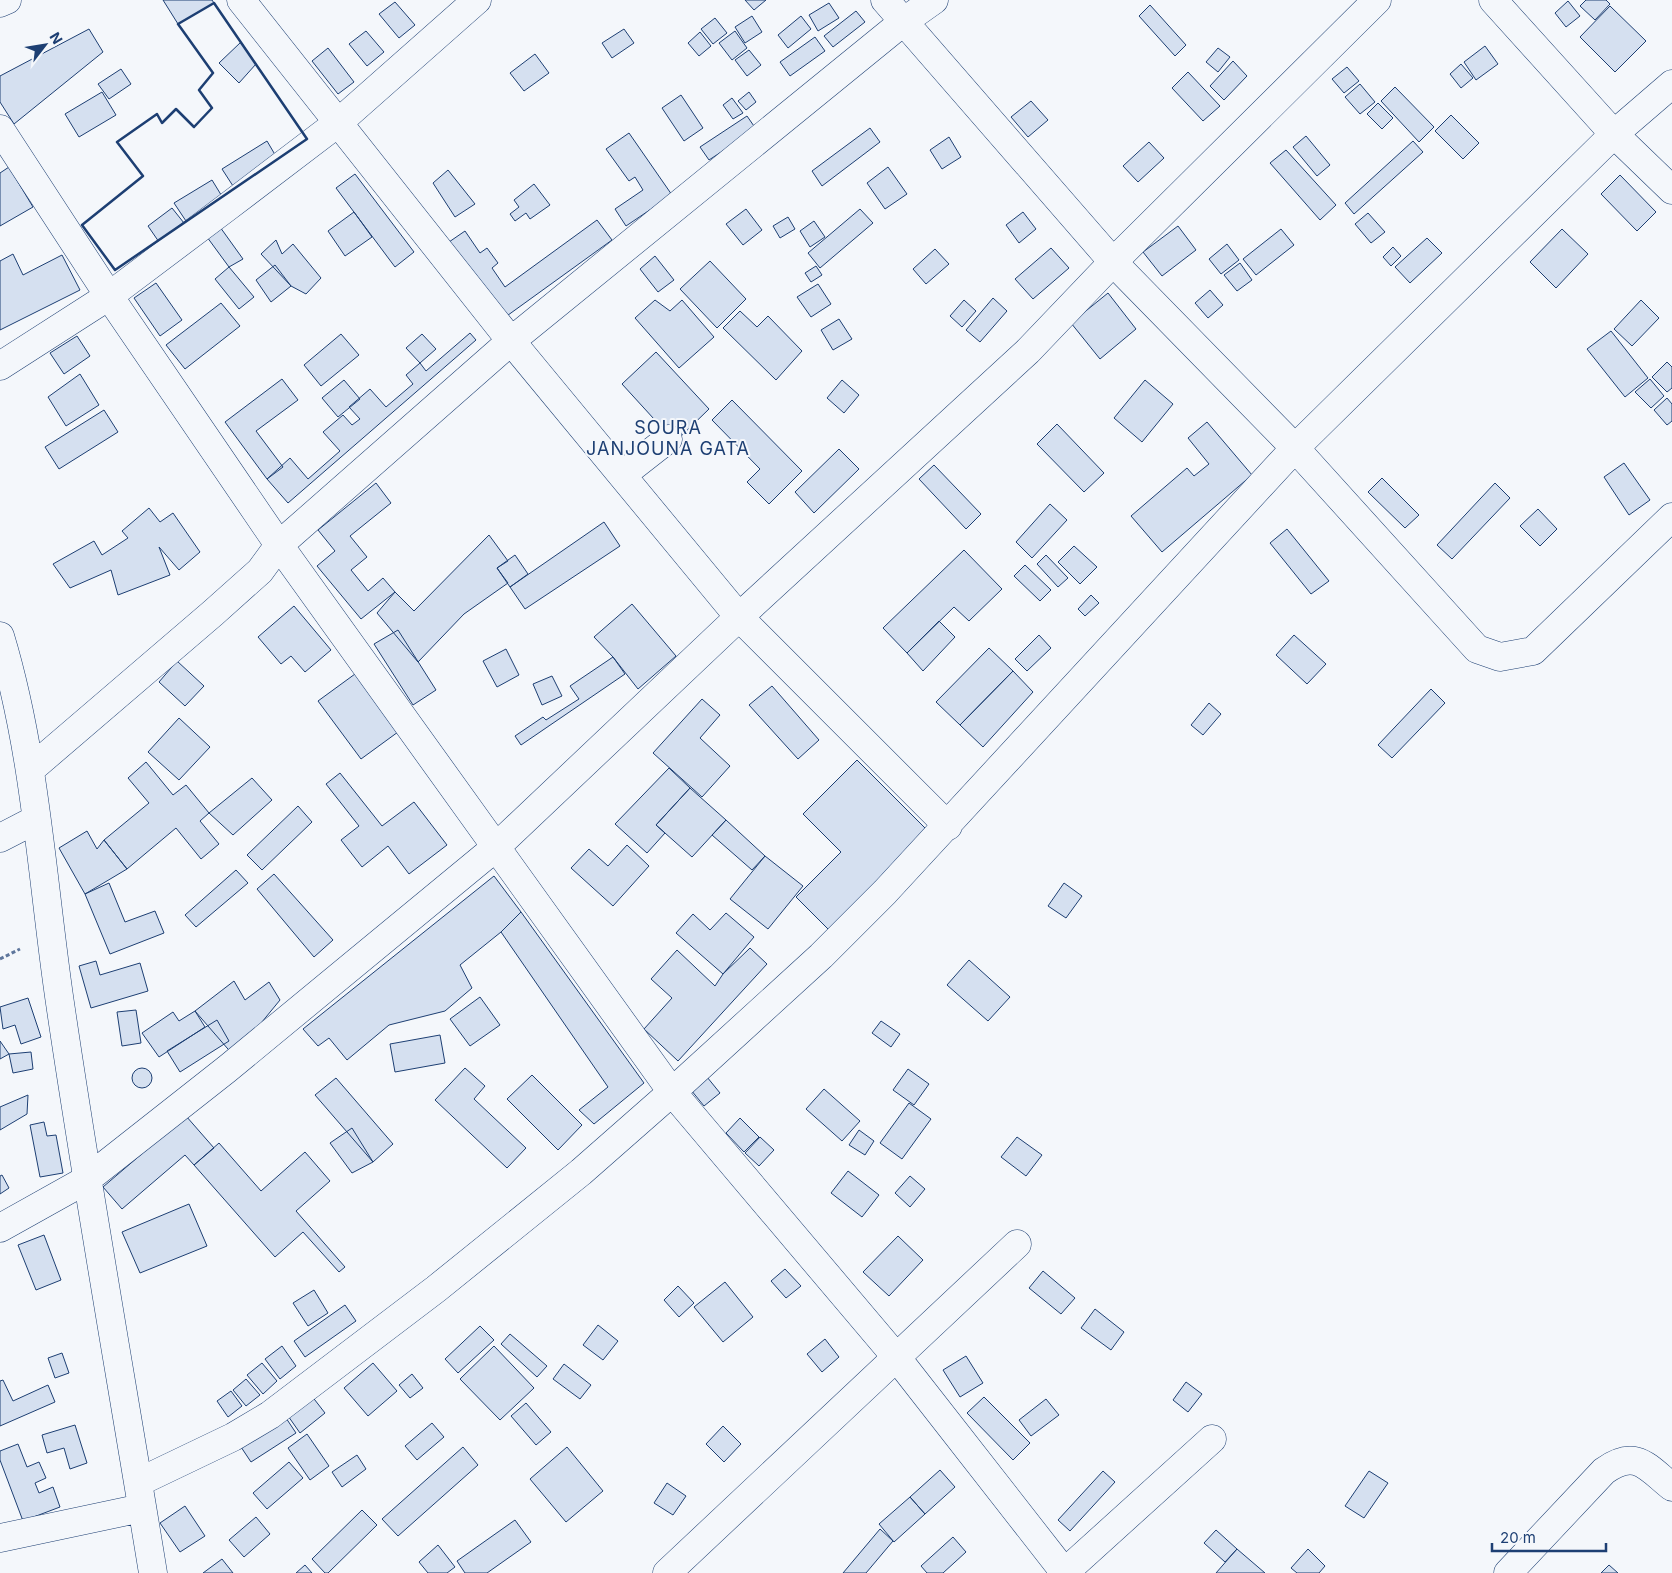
<svg xmlns="http://www.w3.org/2000/svg" width="1672" height="1573" font-family="Inter,sans-serif">
<rect width="100%" height="100%" fill="#f4f7fb"/>
<!-- building -->
<path fill="#d5e0f0" stroke="#1d3f73" d="M163,0h49l2,3 -36,21z
M745,0h21l-12,10z
M1586,0h20l4,4 -15,16 -15,-14z
M1568,1l12,15 -14,11 -11,-14z
M395,2l20,23 -16,13 -20,-24z
M829,3l10,15 -21,13 -9,-16z
M1150,5l36,40 -11,11 -36,-40z
M1610,6l36,35 -31,31 -35,-35z
M856,11l9,11 -32,25 -9,-11z
M752,16l10,16 -17,11 -10,-16z
M801,16l10,13 -23,19 -10,-13z
M715,18l12,15 -14,11 -12,-15z
M89,29l14,23 -89,72 -14,-22v-26z
M624,29l10,14 -22,15 -10,-15z
M366,31l18,21 -17,14 -18,-22z
M735,31l12,17 -15,12 -13,-17z
M700,32l11,14 -12,10 -11,-13z
M815,37l10,14 -35,25 -10,-14z
M241,42l15,22 -17,19 -20,-20z
M1485,46l13,18 -22,16 -12,-18z
M328,48l26,34 -16,12 -26,-33z
M1218,48l12,9 -12,15 -12,-10z
M749,50l12,15 -14,11 -12,-16z
M535,54l14,19 -25,18 -14,-18z
M1233,61l14,15 -23,24 -14,-14z
M1461,64l12,14 -12,10 -11,-14z
M1347,67l12,14 -15,12 -12,-14z
M121,69l10,15 -22,15 -11,-15z
M1188,72l32,34 -17,15 -31,-33z
M1360,84l15,18 -15,12 -15,-17z
M1395,87l39,40 -15,15 -38,-41z
M102,92l14,23 -37,22 -14,-23z
M749,92l7,10 -10,8 -8,-9z
M681,95l22,33 -19,13 -22,-33z
M732,98l11,15 -10,6 -10,-14z
M1031,101l17,19 -20,17 -17,-20z
M1378,103l15,15 -11,11 -15,-15z
M1451,115l28,28 -16,16 -28,-28z
M747,116l9,13 -47,31 -9,-13z
M870,128l10,14 -58,44 -10,-15z
M629,133l43,62 -46,31 -11,-17 28,-19 -8,-13 -6,4 -23,-32z
M1306,136l24,29 -13,11 -24,-29z
M949,137l12,20 -19,12 -12,-19z
M267,141l10,17 -44,28 -11,-17z
M1413,141l10,11 -69,62 -9,-11z
M1149,142l15,16 -26,24 -15,-16z
M1286,150l50,55 -16,15 -50,-57z
M9,167l24,40 -33,19v-53z
M888,167l19,27 -22,15 -18,-26z
M448,170l27,34 -20,13 -22,-34z
M355,174l59,78 -19,15 -59,-79z
M1620,175l36,37 -19,19 -36,-37z
M212,180l11,18 -37,23 -12,-18z
M534,184l16,21 -20,14 -4,-6 -11,8 -5,-7 9,-7 -5,-7z
M172,208l12,15 -25,19 -11,-16z
M746,209l16,21 -19,15 -17,-21z
M860,209l13,14 -53,45 -12,-15z
M354,212l18,25 -27,19 -17,-25z
M1023,212l13,17 -17,14 -13,-18z
M1368,213l17,19 -14,11 -16,-19z
M788,217l7,12 -15,9 -7,-12z
M597,220l15,20 -108,78 -55,-76 16,-11 15,22 7,-5 11,15 -6,5 13,19z
M814,221l11,16 -15,10 -10,-16z
M1178,226l18,24 -34,26 -19,-24z
M220,227l23,32 -14,8 -22,-30z
M1281,229l13,16 -38,30 -13,-16z
M1562,229l26,25 -32,34 -26,-26z
M1427,238l15,15 -32,30 -15,-16z
M276,240l6,14 11,-10 28,34 -15,16 -15,-8 -30,-32z
M1227,244l12,16 -18,14 -12,-15z
M1393,247l8,9 -10,10 -8,-9z
M1051,248l18,20 -36,31 -18,-20z
M935,249l14,15 -23,20 -13,-15z
M13,254l10,21 39,-20 18,35 -80,40v-69z
M655,256l19,24 -16,12 -18,-23z
M710,261l36,38 -29,29 -37,-39z
M1240,263l12,17 -15,11 -13,-16z
M275,265l16,21 -20,16 -15,-22z
M816,266l6,9 -11,7 -6,-9z
M229,267l25,30 -15,12 -24,-30z
M156,283l26,37 -22,16 -26,-38z
M818,284l13,20 -20,13 -14,-20z
M1210,290l13,15 -15,13 -13,-15z
M1108,293l28,36 -36,30 -29,-36z
M993,298l14,13 -27,31 -14,-12z
M655,300l15,11 12,-11 32,37 -35,31 -44,-50z
M964,300l12,11 -14,16 -12,-11z
M1641,300l18,18 -27,28 -18,-17z
M221,303l19,23 -55,43 -19,-24z
M740,311l17,16 11,-11 34,35 -26,29 -53,-52z
M839,319l13,20 -19,11 -12,-20z
M1611,331l37,47 -23,19 -38,-48z
M470,333l6,7 -188,163 -21,-24 23,-21 18,21 32,-28 -17,-19 20,-17 9,10 8,-6 -11,-12 21,-18 16,18 27,-23 -7,-9 14,-12 6,8z
M341,334l18,21 -38,31 -17,-21z
M422,334l14,15 -16,14 -14,-15z
M77,336l13,20 -26,18 -14,-21z
M656,352l53,57 -34,33 -53,-58z
M1667,362l5,5v21l-5,4 -15,-15z
M80,374l19,31 -33,21 -18,-29z
M282,379l16,21 -42,31 27,36 -16,12 -42,-57z
M1650,379l14,17 -13,12 -16,-16z
M344,380l16,19 -22,18 -16,-19z
M842,380l17,15 -15,18 -17,-15z
M1145,380l28,24 -31,38 -28,-24z
M1667,398l5,6v17l-5,4 -13,-15z
M732,400l70,71 -33,33 -22,-22 13,-13 -48,-49z
M104,410l14,22 -59,37 -14,-22z
M1207,422l45,53 -90,77 -31,-36 56,-48 7,8 15,-12 -21,-26z
M1057,424l47,49 -20,19 -47,-48z
M839,449l20,20 -45,44 -19,-21z
M1624,463l26,37 -21,15 -25,-38z
M934,465l47,49 -15,15 -47,-50z
M1382,478l37,37 -14,13 -37,-36z
M376,483l15,20 -41,33 17,21 -16,13 17,21 15,-13 12,14 -34,27 -44,-53 18,-15 -17,-21z
M1495,483l15,15 -58,61 -15,-14z
M1050,504l17,16 -35,38 -16,-16z
M149,508l11,14 13,-9 27,39 -21,18 -20,-23 11,28 -52,20 -7,-25 -41,18 -17,-24 41,-23 8,14 26,-17 -6,-7z
M1538,509l19,20 -17,17 -20,-20z
M604,522l16,24 -95,63 -15,-22z
M1287,529l42,52 -18,13 -41,-51z
M489,535l19,26 -11,7 11,15 -44,31 -46,48 -41,-49 18,-21 19,19z
M1074,546l23,21 -17,17 -22,-22z
M964,550l38,39 -33,32 -15,-14 -47,46 -24,-25z
M515,555l13,19 -18,13 -13,-19z
M1046,555l22,23 -10,9 -21,-23z
M1025,565l26,25 -11,11 -26,-25z
M1091,595l8,8 -14,13 -7,-7z
M632,604l44,52 -38,33 -25,-32 -19,-20z
M294,606l37,44 -26,22 -14,-16 -10,8 -23,-27z
M939,621l16,16 -32,34 -16,-18z
M398,630l38,60 -23,15 -39,-61z
M1039,635l12,13 -24,23 -12,-12z
M1294,635l32,29 -19,20 -31,-29z
M989,648l24,23 -53,54 -24,-23z
M506,649l13,26 -22,12 -14,-26z
M613,657l12,17 -104,71 -6,-9 28,-19 3,3 33,-21 -9,-13z
M177,661l27,25 -19,20 -26,-24z
M1013,671l20,21 -50,55 -23,-22z
M355,674l43,58 -37,27 -43,-58z
M552,676l10,20 -20,9 -9,-21z
M772,686l47,54 -21,19 -49,-54z
M1431,689l14,14 -53,55 -14,-13z
M702,699l18,16 -20,23 30,28 -28,31 -49,-44z
M1209,703l12,11 -18,21 -12,-10z
M179,718l31,29 -31,33 -31,-28z
M857,760l78,78 -99,99 -40,-40 45,-45 -38,-38z
M146,762l27,33 13,-10 23,28 -9,8 19,23 -18,15 -25,-31 -49,41 -23,-29 45,-37 -21,-25z
M669,768l21,20 -34,37 9,8 -18,20 -32,-29z
M340,773l42,53 32,-24 33,43 -38,29 -21,-28 -26,21 -21,-27 18,-14 -33,-42z
M252,778l20,22 -39,35 -24,-22z
M690,788l36,32 -34,37 -36,-32z
M298,806l14,16 -50,48 -15,-15z
M726,820l39,36 -13,14 -40,-35z
M87,831l10,18 7,-9 23,29 -42,25 -26,-46z
M627,845l22,21 -36,40 -42,-38 18,-19 19,17z
M765,856l38,30 -35,43 -38,-30z
M236,870l12,13 -52,44 -11,-12z
M274,874l59,66 -19,17 -57,-68z
M494,876l27,36 -20,20 -41,33 12,23 -27,23 -56,14 -42,35 -18,-22 -11,8 -15,-17z
M109,883l16,39 30,-11 9,22 -54,21 -25,-60z
M1064,883l18,13 -16,22 -18,-12z
M521,912l123,171 -50,41 -15,-14 29,-23 -107,-155z
M726,913l28,24 -31,37 -47,-41 17,-19 17,16z
M750,948l17,16 -89,97 -34,-32 28,-31 -21,-19 26,-29 38,36 8,-12z
M969,960l41,37 -22,24 -41,-36z
M96,961l4,14 40,-12 8,28 -57,17 -12,-42z
M234,981l11,19 24,-18 11,18 -46,56 -39,-45z
M480,997l20,28 -30,21 -20,-27z
M28,998l13,39 -20,7 -6,-19 -12,4 -3,-22z
M136,1010l5,33 -19,3 -5,-34z
M195,1011l10,16 -46,30 -17,-24 31,-21 6,9z
M217,1020l12,21 -49,31 -13,-21z
M881,1021l19,13 -9,13 -19,-14z
M440,1035l5,28 -50,9 -5,-28z
M0,1041l9,13 -9,5z
M31,1052l2,17 -20,4 -4,-19z
M132 1078a10 10 0 1 1 20 0a10 10 0 1 1-20 0Z
M465,1068l20,18 -11,13 52,49 -19,20 -72,-68z
M908,1069l21,15 -15,21 -21,-15z
M532,1075l50,50 -24,25 -51,-51z
M707,1077l13,16 -16,13 -13,-16z
M336,1078l57,66 -20,18 -58,-67z
M824,1089l36,32 -18,20 -36,-32z
M28,1095l-1,19 -27,16v-23z
M909,1103l22,16 -29,40 -22,-16z
M186,1116l28,32 -20,17 -9,-10 -63,54 -19,-22z
M740,1118l19,19 -15,15 -18,-19z
M44,1122l3,14 9,-1 7,38 -23,4 -10,-52z
M352,1128l21,34 -21,11 -22,-30z
M859,1130l15,11 -9,14 -16,-10z
M760,1137l14,13 -15,16 -14,-13z
M1017,1137l25,18 -16,21 -25,-19z
M219,1143l42,48 44,-39 25,29 -34,30 49,56 -6,5 -36,-40 -28,25 -81,-92z
M848,1171l31,24 -17,22 -31,-24z
M2,1175l7,13 -9,6v-18z
M910,1176l15,13 -15,18 -15,-14z
M189,1204l18,42 -67,27 -18,-41z
M44,1235l17,45 -25,10 -18,-45z
M898,1236l25,24 -34,36 -26,-24z
M785,1269l16,17 -15,12 -15,-17z
M1043,1271l32,27 -14,16 -32,-26z
M725,1282l28,35 -30,25 -29,-35z
M678,1286l16,17 -15,14 -15,-17z
M314,1290l14,23 -20,13 -15,-23z
M345,1305l11,16 -51,36 -11,-16z
M1095,1309l29,23 -13,18 -30,-22z
M598,1325l20,16 -15,19 -20,-15z
M480,1326l14,14 -36,33 -13,-14z
M510,1334l37,32 -10,11 -36,-33z
M825,1339l14,18 -17,15 -15,-18z
M282,1346l14,20 -16,13 -15,-20z
M494,1346l40,42 -34,32 -40,-41z
M62,1353l7,20 -14,5 -7,-20z
M966,1356l17,27 -23,14 -17,-27z
M262,1363l15,18 -14,13 -16,-19z
M373,1363l24,28 -29,25 -24,-28z
M564,1364l27,21 -11,14 -27,-20z
M412,1374l11,14 -13,10 -11,-13z
M246,1379l14,16 -14,11 -13,-16z
M3,1380l10,21 35,-16 7,17 -55,24v-45z
M1186,1382l16,12 -14,18 -15,-12z
M231,1391l11,15 -14,11 -11,-16z
M311,1395l14,18 -25,20 -14,-20z
M984,1397l46,46 -17,17 -46,-47z
M1046,1399l13,16 -28,21 -12,-16z
M526,1403l25,29 -15,13 -25,-29z
M284,1415l12,18 -45,29 -12,-18z
M432,1423l12,14 -27,23 -12,-14z
M75,1425l12,38 -17,6 -6,-21 -17,5 -5,-18z
M723,1426l18,18 -17,18 -18,-18z
M307,1434l22,32 -19,14 -22,-32z
M18,1444l9,23 12,-5 7,16 -11,5 4,10 14,-6 7,20 -37,14 -23,-61v-9z
M463,1447l15,18 -80,71 -16,-17z
M567,1447l36,44 -37,31 -36,-43z
M357,1455l9,14 -24,18 -10,-15z
M289,1462l14,16 -36,31 -14,-16z
M940,1470l15,17 -30,27 -15,-17z
M1103,1471l12,11 -45,49 -12,-11z
M1369,1471l19,12 -24,35 -19,-12z
M667,1483l19,13 -13,19 -19,-12z
M910,1497l15,17 -31,28 -15,-18z
M185,1506l20,30 -25,16 -20,-29z
M362,1510l15,15 -49,48h-3l-13,-14z
M256,1517l14,17 -26,23 -15,-17z
M515,1520l16,22 -44,31h-22l-8,-12z
M880,1529l13,12 -27,32h-23z
M1216,1530l21,19 -12,13 -21,-19z
M953,1537l13,15 -23,21h-16l-6,-7z
M438,1545l17,22 -8,6h-19l-9,-11z
M1237,1549l28,24h-49z
M1308,1549l17,17 -6,7h-22l-6,-5z
M222,1559l11,14h-30z
M305,1565l7,8h-16z
M1609,1565l9,8h-17z"/>
<g fill="none" stroke-linecap="round" stroke-linejoin="round">
<defs>
<path id="minor" d="M241,0l270,341 228,276 289,-266 85,-89 264,-262
M885,0l228,262 182,186 182,201 23,8 33,-6 139,-134
M1493,0l121,134 58,56
M0,3l7,-3
M0,129l109,167 170,249 393,547 225,266 168,215
M0,366l109,-70 117,-88 113,-86 138,-122
M622,475l46,-36
M0,636c36,119 42,245 60,367 28,191 62,380 93,570
M31,769l182,-156 47,-42 19,-26 232,-204 392,-319 31,-22
M0,838l35,-18
M0,1228l86,-48 141,-111 268,-221 244,-231 209,209
M139,1482l94,-45 37,-22 166,-126 145,-117 91,-80 149,-136 64,-64 410,-444 319,-314 58,-50
M0,1538l142,-30
M667,1573l350,-329
M1064,1573l148,-134
M1508,1573l96,-102c32,-23 43,-4 68,16"/>
</defs>
<!-- minor casing -->
<use href="#minor" stroke="#1d3f73" stroke-width="29"/>
<!-- path -->
<path stroke="#5e769c" stroke-width="3" stroke-dasharray="4 2.5" stroke-linecap="butt" d="M0,959l20,-10"/>
<!-- minor -->
<use href="#minor" stroke="#f4f7fb" stroke-width="28"/>
<!-- wall -->
<path stroke="#1d3f73" stroke-width="2.5" d="M214,3l93,136 -192,131 -33,-45 61,-49 -26,-34 40,-28 5,9 14,-14 18,18 18,-19 -13,-18 14,-17 -35,-49z"/>
</g>
<g text-anchor="middle" stroke-width="4" stroke-linejoin="round" paint-order="stroke">
<!-- quarter labels -->
<g font-size="18" letter-spacing="1" fill="#1d3f73" stroke="#f4f7fb">
<text x="668" y="434">SOURA<tspan x="668" dy="21">JANJOUNA GATA</tspan></text>
</g>
</g>
<!-- north arrow -->
<g transform="translate(45 45) rotate(59)" stroke="#f4f7fb" stroke-width="4" paint-order="stroke">
<path d="M0-4L9 19L0 12L-9 19Z" fill="#1d3f73"/>
<text y="-8" font-size="14" font-weight="bold" text-anchor="middle" fill="#1d3f73">N</text>
</g>
<!-- scale -->
<path d="M1492 1543v8h114v-8" fill="none" stroke="#1d3f73" stroke-width="2.5"/>
<text x="1500" y="1543" font-size="15" fill="#1d3f73" stroke="#f4f7fb" stroke-width="4" paint-order="stroke">20 m</text>
</svg>
